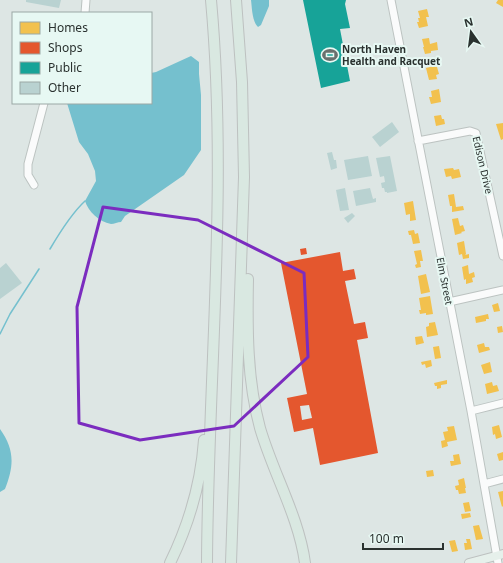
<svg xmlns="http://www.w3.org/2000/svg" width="503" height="563" font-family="'Noto Sans',sans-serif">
<rect width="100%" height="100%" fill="#dde6e4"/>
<!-- water -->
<path fill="#75c0ce" d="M251,0h18v6l-8,19 -3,2c-6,-6 -6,-19 -7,-27z
M191,56l8,6v12l2,21v55l-17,25 -59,41 -4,6c-3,0 -7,2 -10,2 -12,-2 -23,-13 -26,-23l11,-20 -1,-10 -7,-17 -9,-12 -12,-39h84v-30l5,-1z
M0,429c15,21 14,37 5,60l-5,3z"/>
<!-- homes -->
<path fill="#f2c14e" d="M498,0h5v7l-7,-4z
M427,9l2,8h-3l2,9 -9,2 -2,-6h2l-1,-4h2l-2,-7z
M429,38l1,6 7,-2 1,8 -7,1v2l-6,1 -2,-7h1l-2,-8z
M434,66l1,1h2l2,7 -3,1 1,4 -8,1 -3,-12z
M439,89l2,13 -10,2 -2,-7h3l-1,-6z
M441,115l1,4h2l1,5 -9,2 -2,-10z
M503,123v16l-2,1 -5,-16z
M453,168l1,2 5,-1 2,8 -9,2 -1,-3 -5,1 -2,-8z
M454,194l2,13 7,-1 1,4 -12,2v-6h-2l-2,-11z
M413,201l3,19 -6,1v-7l-4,1 -2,-12z
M458,218l2,8 3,-1 2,6 -4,1 1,1 -7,2 -3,-16z
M414,230l1,4 3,-1 2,10 -7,1 -2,-9h-2l-1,-4z
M464,241l2,13 -1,1 4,-1v4l-6,1 -1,-5 -3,1 -2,-12z
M421,250l2,11h-3l1,6 -5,1 -1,-3 2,-1 -3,-13z
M468,265l1,9 5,-2 1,5 -3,1 1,4 -7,2v-5l-2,1 -2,-13z
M426,274l4,18 -9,2 -3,-18z
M430,296l3,18 -7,1v-2l-6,1 -1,-4h2l-2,-12z
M498,303l2,8 -6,1 -2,-7z
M488,314l1,5h-3v2l-10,2 -1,-6z
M435,322l3,13 -11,2 -1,-10 3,-1v-3z
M502,326l1,6 -5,1 -1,-6z
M422,336l2,7 -8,2 -1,-8z
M484,343l1,4h4l1,3 -11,3 -2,-8z
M439,346l2,12 -6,1 -2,-12z
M431,360l1,6 -6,2 -1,-4 -3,1 -1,-3z
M490,362l2,10 -8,2 -3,-9z
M447,380v4l-6,1v3l-4,1v-3h-2l-1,-3z
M492,382l1,4 4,-1 2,6 -12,3 -2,-10z
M499,425l3,12 -6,2 -1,-5 -2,1 -1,-8z
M454,426l3,14 -10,2 1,4 -6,2 -1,-7 4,-1 -2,-8 5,-1 -1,-4z
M503,452v8l-4,1 -2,-7z
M459,454l2,10 -10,2 -1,-5h4l-1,-6z
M433,470l1,6 -7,1 -1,-6z
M464,478l2,10h-1l1,5 -7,1 -1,-4h-2l-1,-4 4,-1 -1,-5z
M503,491v15l-1,1 -4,-15z
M469,502l2,9 -6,1 -2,-9z
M470,513l1,4 -9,2 -1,-5z
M479,525l4,14 -7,1 -3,-14z
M466,539h4l2,10 -7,1 -1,-7h3z
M455,540l3,11 -6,1 -3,-11z"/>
<!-- shops -->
<path fill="#e4572e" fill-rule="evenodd" d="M306,248l1,6 -6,1 -1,-6z
M340,252l3,19 11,-2 2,10 -11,2 9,43 11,-2 3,16 -11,2 21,113 -58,12 -7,-37 -19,4 -7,-34 20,-4 -26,-131zM309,405l3,13 -10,2 -2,-14z"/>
<!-- public -->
<path fill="#17a398" d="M303,0h43l-1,4 5,24 -10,1 10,52 -29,7z"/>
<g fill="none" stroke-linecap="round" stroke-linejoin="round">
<!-- stream -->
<path stroke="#75c0ce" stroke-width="1.5" d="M50,249c10,-17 21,-35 35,-48
M0,334l10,-20 29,-45"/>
</g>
<!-- building -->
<path fill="#b9d2d1" d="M26,0h35l-2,8 -33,-6z
M392,122l7,10 -19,15 -8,-10z
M332,152l2,8h2l1,8 -6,2 -4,-17z
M368,156l4,20 -24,4 -4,-20z
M390,156l7,35 -10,2v-1h-2l-1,-4h-2l-1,-5 4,-1 -1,-6 -4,1 -4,-19z
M345,188l4,22 -9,1 -4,-21z
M370,188l3,11 3,-1v4l-20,4 -3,-15z
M352,213l3,3 -7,7 -4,-5z
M6,263l16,20 -22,16v-31z"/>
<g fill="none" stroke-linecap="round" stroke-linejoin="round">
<defs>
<path id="minor" d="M391,0l80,411 27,152
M85,13l1,-13
M418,141l52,-10 6,2 27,123
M34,185l-6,-10v-11l16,-61
M449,302l54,-12
M471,411l32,-8
M484,484l19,-5"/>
<path id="major" d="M469,563l34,-9"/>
<path id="highway" d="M248,279c-1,49 -1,101 12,149 13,45 39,89 45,135
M170,563c19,-39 31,-80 34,-123
M207,563c1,-188 21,-375 4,-563
M231,563l13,-386 -2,-95 -6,-82"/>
</defs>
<!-- minor casing -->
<use href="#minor" stroke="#bcc3c1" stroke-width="9"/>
<!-- major casing -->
<use href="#major" stroke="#bdc1c0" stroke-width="10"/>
<!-- highway casing -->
<use href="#highway" stroke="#bdc1c0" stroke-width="12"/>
<!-- minor -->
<use href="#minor" stroke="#fafbfb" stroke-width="7"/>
<!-- major -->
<use href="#major" stroke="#e6f0eb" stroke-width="8"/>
<!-- highway -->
<use href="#highway" stroke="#d9e8e1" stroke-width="10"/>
</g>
<!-- marked area -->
<path fill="none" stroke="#7b2cbf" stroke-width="3" stroke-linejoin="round" d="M103,207l95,13 106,53 4,84 -74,69 -94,14 -61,-17 -2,-116z"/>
<!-- icons -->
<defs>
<symbol id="stadium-bare" viewBox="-9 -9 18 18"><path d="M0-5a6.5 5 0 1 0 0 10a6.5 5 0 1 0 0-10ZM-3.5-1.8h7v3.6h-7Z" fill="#69706e" stroke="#e7f8f3" stroke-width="2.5" paint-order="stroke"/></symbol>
</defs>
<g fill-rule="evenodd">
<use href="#stadium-bare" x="319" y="44" width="22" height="22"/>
</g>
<g text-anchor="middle" stroke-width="4" stroke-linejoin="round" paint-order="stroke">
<!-- poi labels -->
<g font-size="10" font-weight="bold" fill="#2a312f" stroke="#e7f8f3" text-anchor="start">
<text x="342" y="53">North Haven<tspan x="342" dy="12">Health and Racquet</tspan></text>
</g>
<!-- street labels -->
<g font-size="10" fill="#2a312f" stroke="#e7f8f3">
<text transform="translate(483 165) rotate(77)" y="4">Edison Drive</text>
<text transform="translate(445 281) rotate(79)" y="4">Elm Street</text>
</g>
</g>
<!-- legend -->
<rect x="12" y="12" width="140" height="92" fill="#e7f8f3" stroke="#9ba8a5"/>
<rect x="20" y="22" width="20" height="12" fill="#f2c14e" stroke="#9ba8a5"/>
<text x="48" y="32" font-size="12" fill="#2a312f">Homes</text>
<rect x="20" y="42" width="20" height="12" fill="#e4572e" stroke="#9ba8a5"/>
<text x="48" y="52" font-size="12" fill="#2a312f">Shops</text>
<rect x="20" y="62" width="20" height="12" fill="#17a398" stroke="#9ba8a5"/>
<text x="48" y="72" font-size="12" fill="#2a312f">Public</text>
<rect x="20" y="82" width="20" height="12" fill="#b9d2d1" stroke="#9ba8a5"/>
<text x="48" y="92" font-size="12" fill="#2a312f">Other</text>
<!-- north arrow -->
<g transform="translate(471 32) rotate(346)" stroke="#e7f8f3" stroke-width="3" paint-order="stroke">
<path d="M0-3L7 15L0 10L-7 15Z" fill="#2a312f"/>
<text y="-6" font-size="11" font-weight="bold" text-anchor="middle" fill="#2a312f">N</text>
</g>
<!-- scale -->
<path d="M363 543v6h80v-6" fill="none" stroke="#2a312f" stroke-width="2"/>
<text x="369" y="543" font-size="12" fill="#2a312f" stroke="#e7f8f3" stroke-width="3" paint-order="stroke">100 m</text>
</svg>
